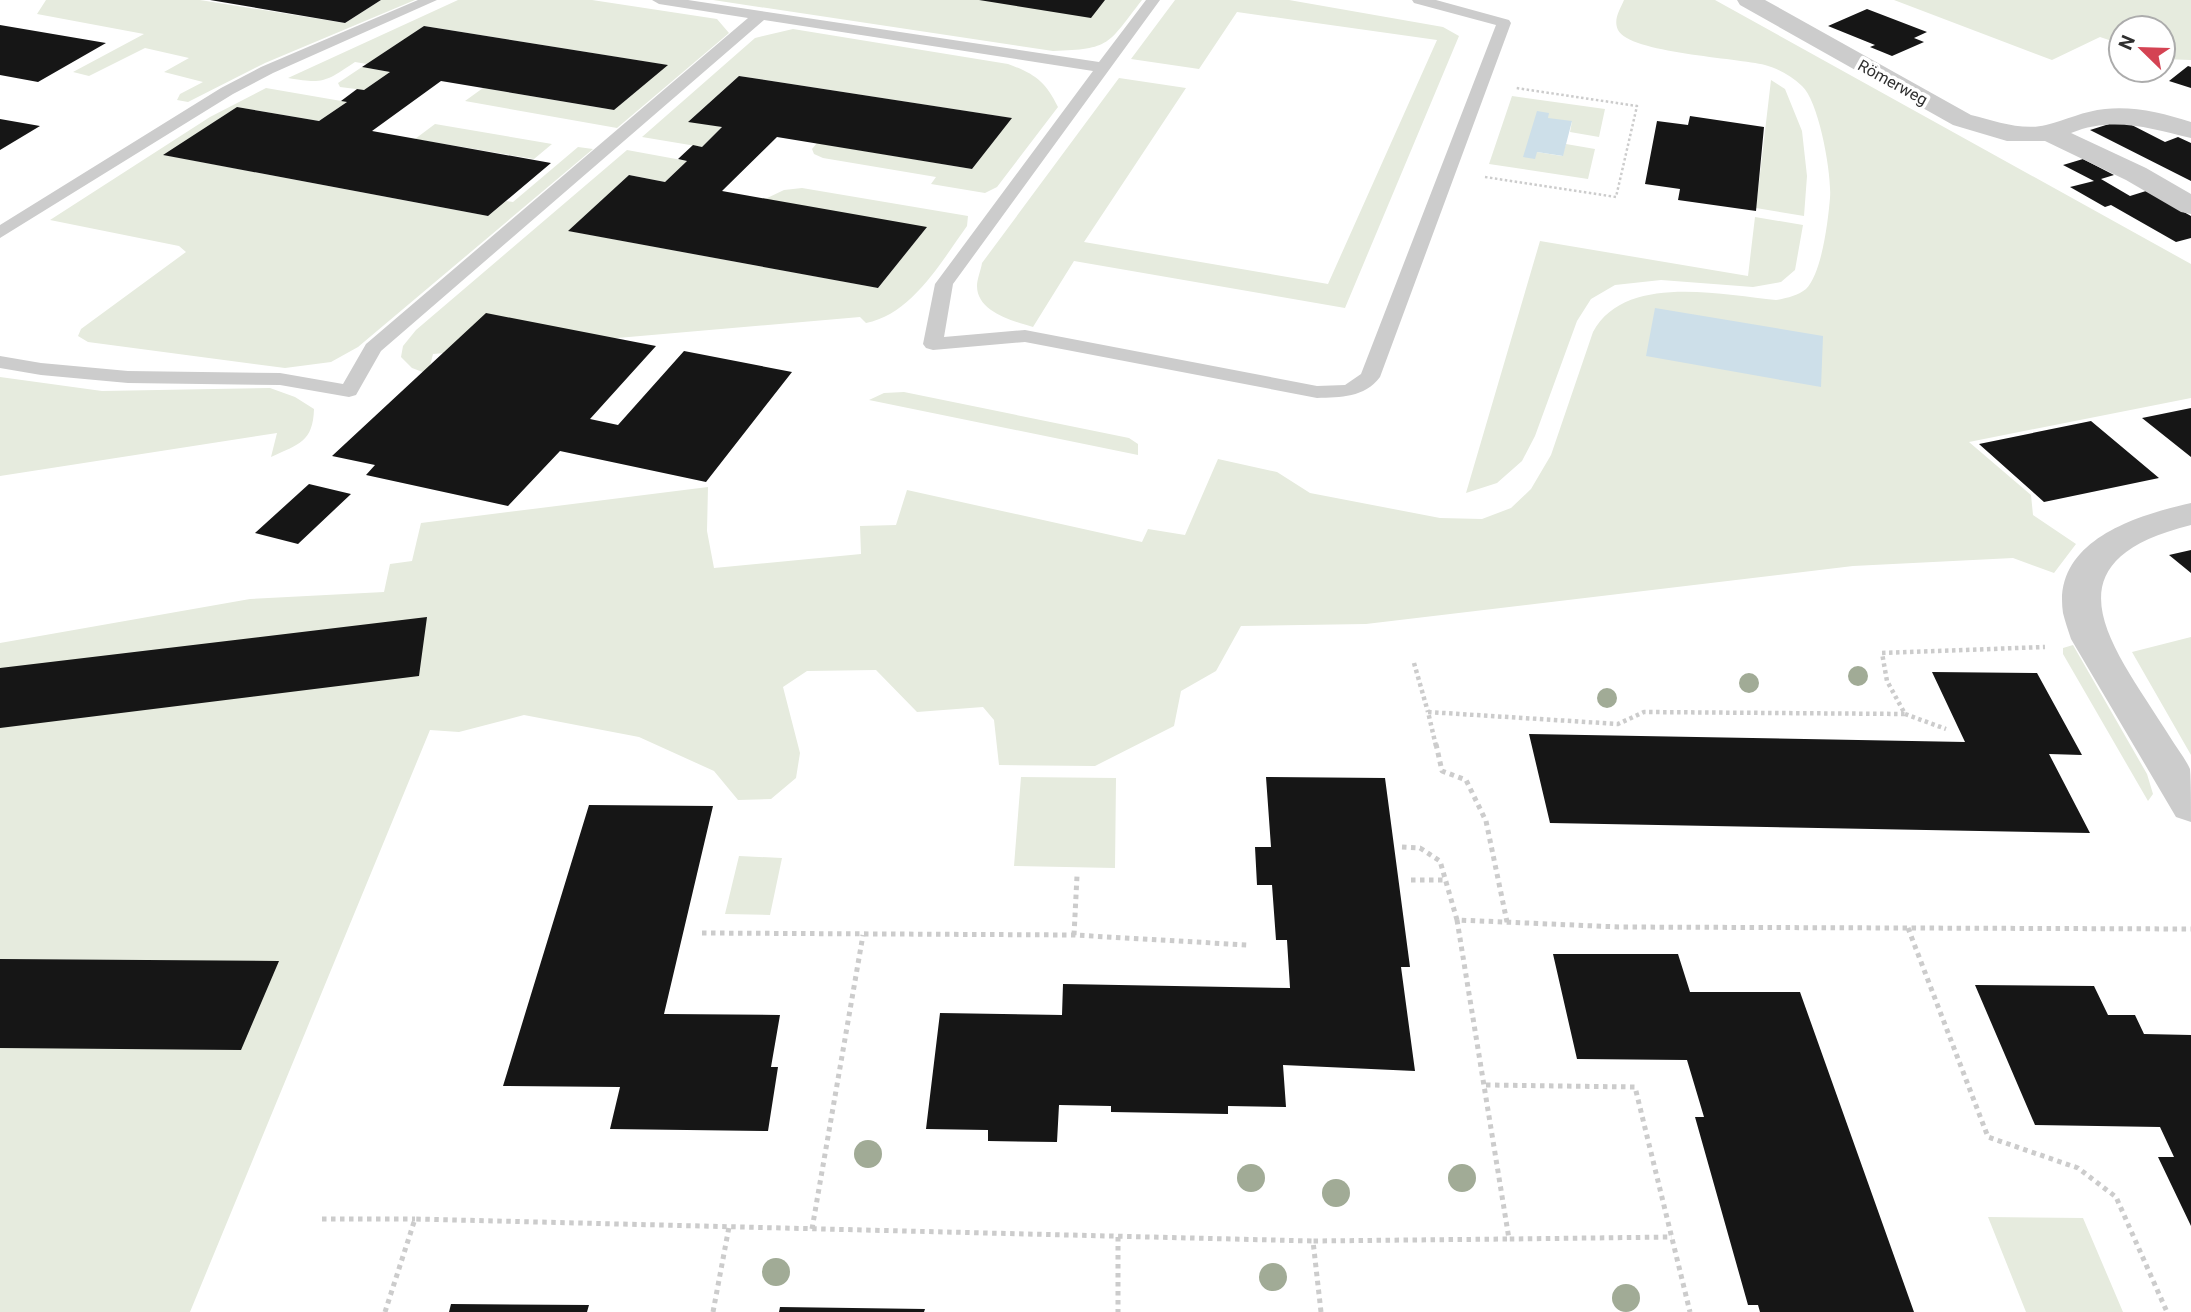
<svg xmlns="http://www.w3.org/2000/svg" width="2191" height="1312" font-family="Roboto,sans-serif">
<rect width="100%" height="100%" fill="#fff"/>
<!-- green -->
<path fill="#e6ebde" d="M46,0h154l145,23 36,-23h34l-150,63 -77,39 -11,-2 3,-6 23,-12 -39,-10 25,-14 -44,-10 -56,28 -16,-4 71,-38 -107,-20z
M458,0h134l125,19 12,14 -112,95 -152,-27 18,-13 131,22 53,-45 -243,-39 -57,38 -12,-2c-30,20 -31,22 -67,16z
M713,0h429c-35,45 -31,49 -89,51z
M1175,0h114l154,27 16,9 -114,272 -271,-47 -41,66c-20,-6 -56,-15 -56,-41 0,-7 4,-16 5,-23l137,-185 67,10 -102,154 244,42 109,-244 -200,-28 -38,57 -68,-10z
M1624,0h91l476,264v134l-222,44 62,53 2,20 43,29 -22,29 -41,-15 -160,8 -487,58 -125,2 -25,45 -35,20 -7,35 -79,40 -96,-1 -5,-45 -11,-13 -66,5 -41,-42 -69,1 -24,16 17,66 -4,25 -25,21 -33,1 -24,-29 -75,-34 -115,-22 -65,17 -29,-2 -240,582h-190v-669l250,-44 134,-7 6,-28 22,-3 9,-38 287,-36 -1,44 7,37 147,-14 -1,-28 36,-1 11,-35 235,52 6,-13 37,6 33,-76 59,13 33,21 130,25 42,1 29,-11 20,-19 20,-34 42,-123c32,-59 128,-37 183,-32 11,-2 21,-4 30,-11 16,-16 22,-68 24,-91 2,-23 -11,-97 -28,-112 -11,-10 -23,-17 -37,-21 -27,-7 -136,-12 -147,-35 -5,-11 2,-20 6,-30z
M1894,0h297v60l-28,-1v-31h-42v16l-21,-7 -48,23z
M793,29l215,35c27,10 37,17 50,43l-61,80 -12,6 -54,-9 5,-7 -113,-19 -9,-4 -2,-5 5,-6 155,26 39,-51 -272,-42 -50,45 33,6 -20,20 -60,-10 113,-99z
M362,67l28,5 -26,18 -24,-3 -2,-4z
M1771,80l14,9 17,42 5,45 -3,40 -48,-8z
M266,88l81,14 -28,19 -82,-14 -73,48 324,61 18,-15 7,1 65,-55 15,2 -235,198 -27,15 -46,6 -197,-26 -10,-6 3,-7 105,-77 -7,-6 -129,-26 160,-103z
M1512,96l93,13 -6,28 -29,-5 2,-11 -35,31 25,4 4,-12 29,5 -7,30 -99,-15z
M435,124l117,20 -18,15 -119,-20z
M627,150l60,11 -22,21 -36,-7 -60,56 309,57 48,-60 -161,-29 19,-9 18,-2 166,28 -1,10c-26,36 -55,88 -101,97l-6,-6 -427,37 -5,20 -16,-6 -11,-11 2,-11 13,-16z
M1755,217l48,8 -8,45 -14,12 -28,5 -92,-7 -46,5 -24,14 -14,22 -42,115 -13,25 -25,22 -31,10 74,-252 208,35z
M0,377l102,14 168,-3 25,9 19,12c-1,33 -15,35 -43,48l6,-24 -277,43z
M904,392l225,46 9,6v11l-269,-55 15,-7z
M2191,637v118l-59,-103z
M2073,645l74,129 6,20 -5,7 -85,-147v-6z
M1021,777l95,1 -1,90 -101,-2z
M739,856l43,2 -12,57 -45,-1z
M1988,1217l95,1 40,94h-97z"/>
<!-- water -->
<path fill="#cddfe9" d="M1537,111l12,2 -1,5 24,3 -9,35 -26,-4 -2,7 -12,-2z
M1655,308l168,28 -2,51 -175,-31z"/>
<!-- building -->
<path fill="#161616" d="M210,0h171l-36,23z
M979,0h126l-14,18z
M1867,9l60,23 -13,6 10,4 -32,14 -22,-9 5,-2 -47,-19z
M0,25l106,18 -68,39 -38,-7z
M424,26l244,39 -54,45 -173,-29 -69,50 179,32 -63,53 -325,-61 74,-48 82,14 28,-19 -6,-1 16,-12 7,1 26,-18 -28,-5z
M2188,66l3,1v21l-22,-7z
M739,76l273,42 -40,51 -195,-32 -55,54 205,36 -49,61 -310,-57 61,-56 36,7 22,-21 -9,-2 15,-14 9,2 20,-20 -34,-5z
M1690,116l74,11 -8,84 -78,-11 2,-11 -35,-5 12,-63 31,4z
M0,119l40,7 -40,24z
M2122,120l43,22 13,-5 13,6v38l-101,-51z
M2083,159l31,16 -13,4 29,17 16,-5 45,25v22l-15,4 -65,-37 -6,2 -35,-20 24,-6 -31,-16z
M486,313l170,33 -66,73 28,6 66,-74 108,21 -86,110 -146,-31 -52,55 -142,-31 9,-10 -43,-9z
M2191,408v49l-49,-39z
M2091,421l68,57 -115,24 -65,-58z
M309,484l42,10 -53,50 -43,-11z
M2191,550v23l-22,-18z
M427,617l-8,59 -419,52v-60z
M1932,672l105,1 45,82 -33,-1 41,79 -540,-10 -21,-89 436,8z
M1266,777l119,1 25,189h-9l14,104 -132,-6 3,42 -58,-1v8l-117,-2v-6l-52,-1 -2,37 -69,-1v-11l-62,-1 14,-116 122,2 1,-31 227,4 -3,-48h-11l-4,-55h-15l-2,-38h16z
M589,805l124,1 -49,208 116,1 -9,52h7l-10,64 -158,-2 10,-42 -117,-1z
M1553,954h125l12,38h110l114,320h-154l-2,-7h-10l-53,-188h9l-17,-57 -110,-1z
M0,959l279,2 -38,89 -241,-2z
M1975,985l119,1 14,29h27l9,19 47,1v191l-33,-69h16l-14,-30 -125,-2z
M451,1304l138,1 -2,7h-138z
M780,1307l145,2 -1,3h-145z"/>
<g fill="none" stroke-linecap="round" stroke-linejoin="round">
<!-- path-far2 -->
<path stroke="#ccc" stroke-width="2.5" stroke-dasharray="2.5 2.5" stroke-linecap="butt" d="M1485,177l131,20 21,-91 -121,-18"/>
<!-- path-far1 -->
<path stroke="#ccc" stroke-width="4.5" stroke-dasharray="3.5 3.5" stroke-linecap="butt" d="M1414,663l14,49
M1905,714l41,15
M1436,746l-8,-34 190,12 26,-12 261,2 -18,-33 -5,-28 163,-6"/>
<!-- path -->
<path stroke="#ccc" stroke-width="5" stroke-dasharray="4.5 4.5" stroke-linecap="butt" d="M1436,744l6,27 24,9 20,41 21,101
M1402,847l18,1 20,13 17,59 162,7 572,2
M1411,880h35
M1457,920l52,319 163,-2
M1908,928l80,209 90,31 38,29 51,115
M702,933l372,2 173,10
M1074,935l3,-59
M1486,1085l149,2 55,225
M322,1219h93
M812,1229l51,-294
M1118,1237v75
M385,1312l30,-93 898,22
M713,1312l16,-85
M1321,1312l-8,-71 196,-2"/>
<!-- lane -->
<path fill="#ccc" fill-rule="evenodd" d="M418,0h19l-164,73 -40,21 -233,144v-13l221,-137 40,-21z
M652,0h36l411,62 47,-62h14l-207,284 -9,53 81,-7 292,56 28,-1 16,-11 135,-349 -82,-22 -2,-3h24l73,20 2,3 -131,354c-16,21 -39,20 -63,21l-292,-56 -92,8 -7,-2 -3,-4 12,-60 158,-213 -329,-51 -383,331 -25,44 -7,2 -69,-12 -152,-2 -87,-8 -41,-7v-12l41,7 87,8 152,2 63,11 23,-40 382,-326 -89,-14z"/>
<!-- street -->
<path fill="#ccc" fill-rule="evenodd" d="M1737,0h28l206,115c24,6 51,16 75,10 20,-5 38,-14 59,-16 29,-3 58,4 86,13v16c-41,-10 -79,-22 -120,-5l75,35 45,26v20l-10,-2 -55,-32 -81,-39h-38l-54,-16 -213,-120z
M2191,503v22c-154,38 -75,125 -21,212 6,10 15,21 20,32 1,13 1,38 1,53l-15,-5 -105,-178c-3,-9 -6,-18 -8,-26 -11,-73 75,-98 128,-110z"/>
</g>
<!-- trees -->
<g fill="#a1ab96">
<circle cx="1858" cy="676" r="10"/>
<circle cx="1749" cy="683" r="10"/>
<circle cx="1607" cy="698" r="10"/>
<circle cx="868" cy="1154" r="14"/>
<circle cx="1251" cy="1178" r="14"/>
<circle cx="1462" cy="1178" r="14"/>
<circle cx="1336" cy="1193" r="14"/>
<circle cx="776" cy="1272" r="14"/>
<circle cx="1273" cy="1277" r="14"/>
<circle cx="1626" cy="1298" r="14"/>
</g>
<g text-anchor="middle" stroke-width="7" stroke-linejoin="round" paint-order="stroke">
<!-- far-street labels -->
<g font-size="16" fill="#2f2f2f" stroke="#fff">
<text transform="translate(1893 82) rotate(29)" y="6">Römerweg</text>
</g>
</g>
<!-- north arrow -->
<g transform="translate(2142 49) rotate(293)"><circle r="33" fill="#ffffff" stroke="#acacac" stroke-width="2"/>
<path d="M0-5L12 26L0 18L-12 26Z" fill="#d44353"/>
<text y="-10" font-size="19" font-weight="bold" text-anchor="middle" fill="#2f2f2f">N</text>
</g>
</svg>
